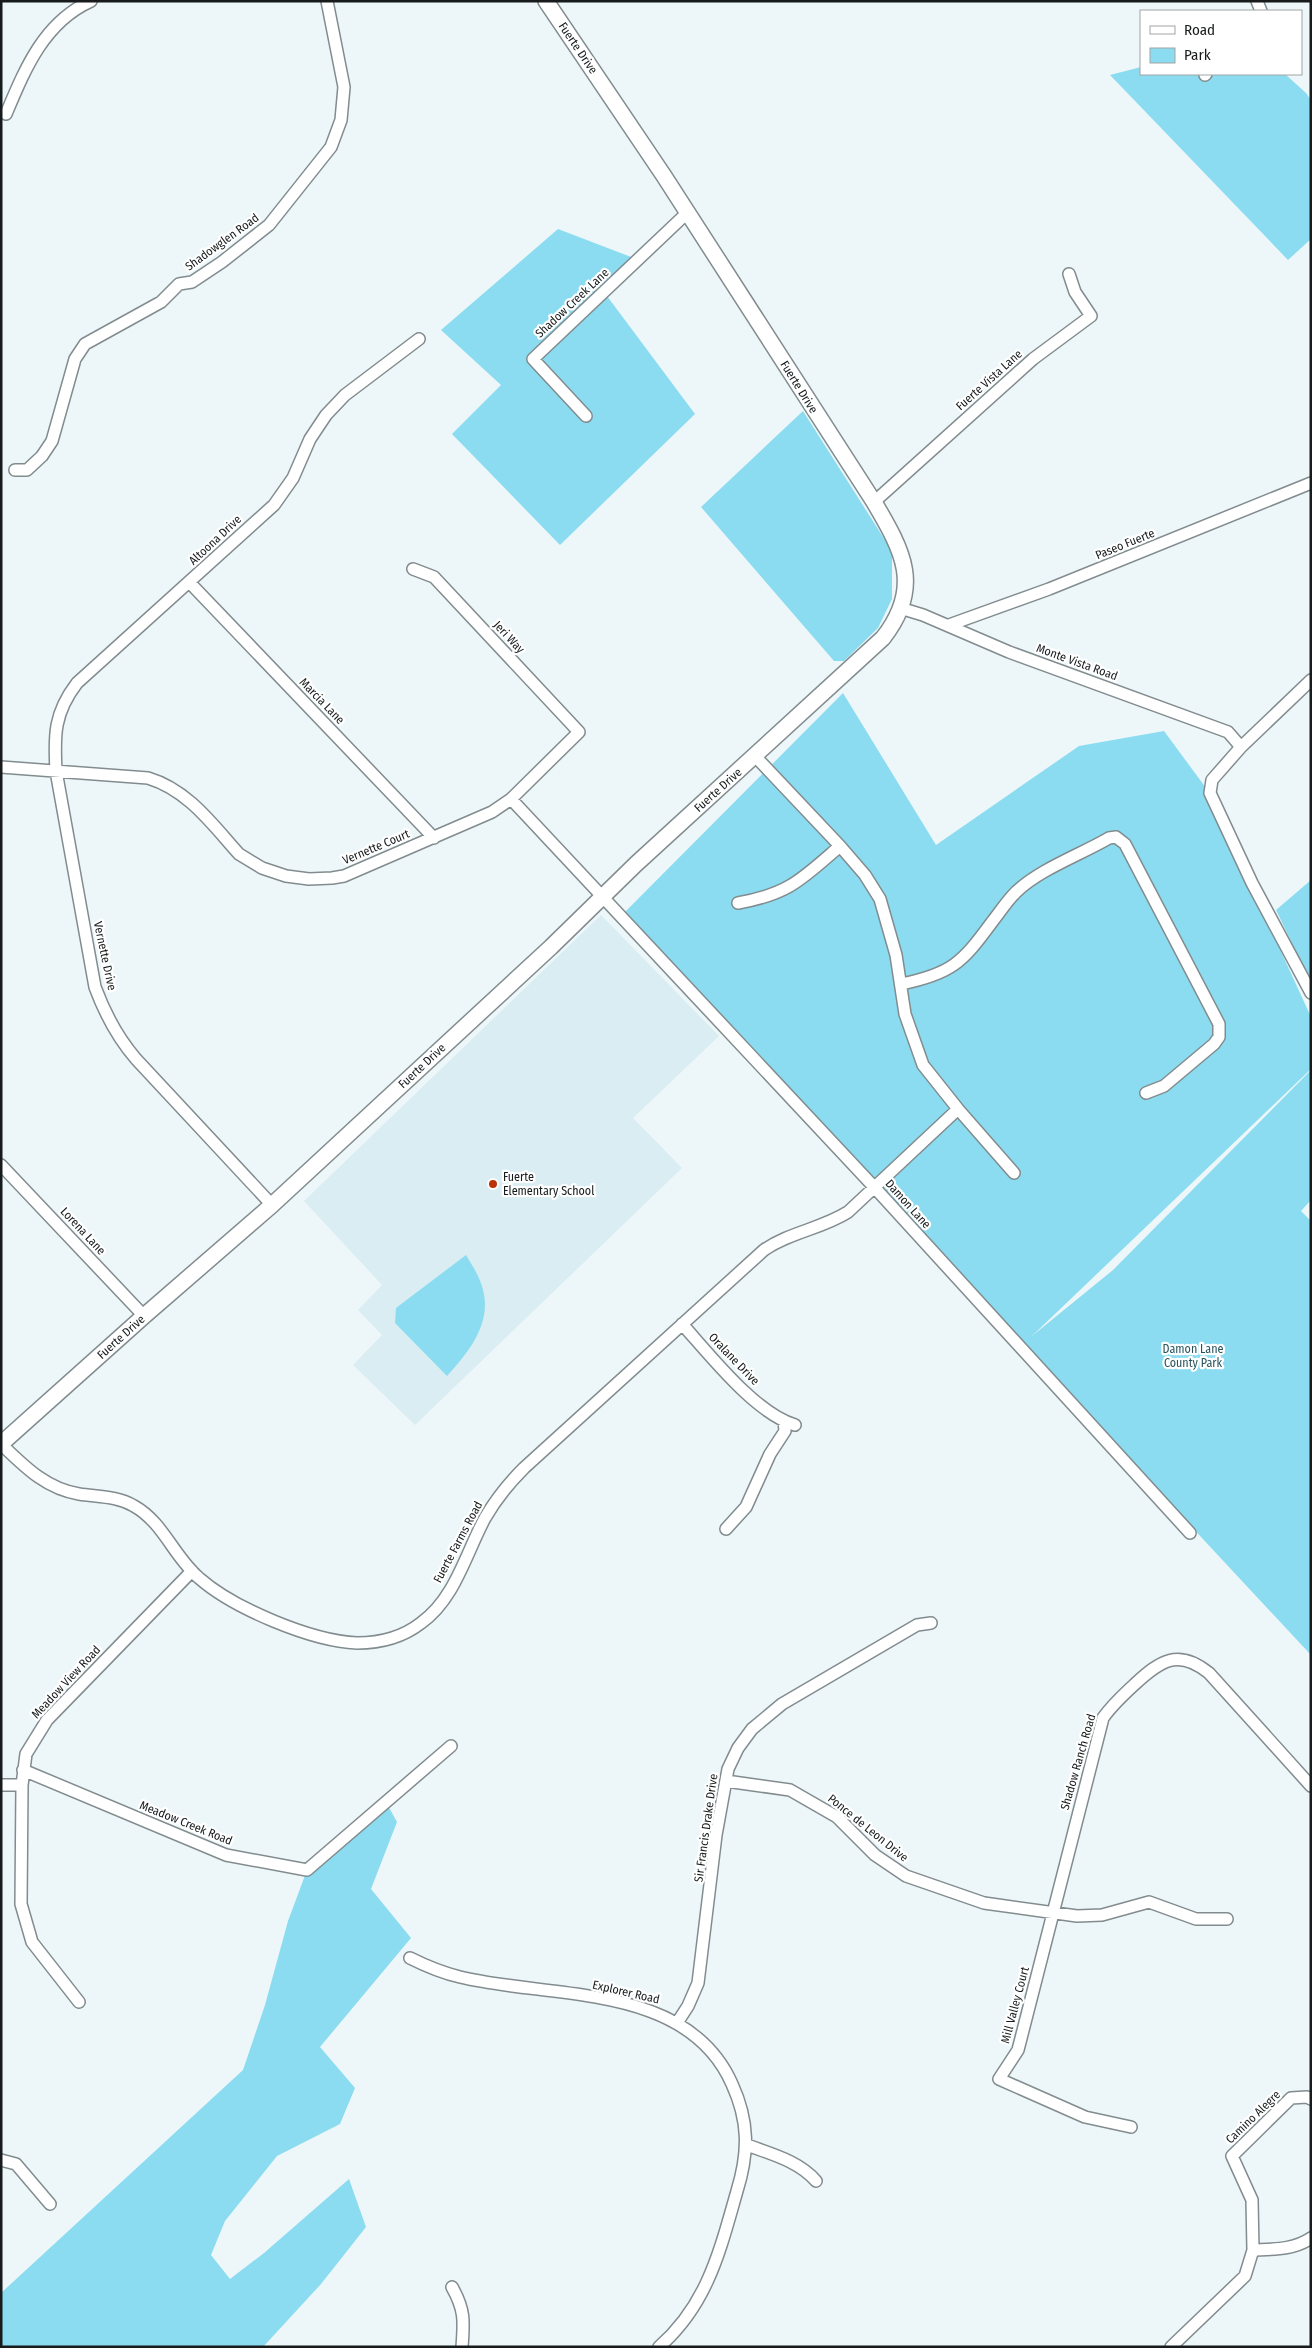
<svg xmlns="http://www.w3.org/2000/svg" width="1312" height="2348" font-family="'Fira Sans Condensed',sans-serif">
<rect width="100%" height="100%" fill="#edf7fa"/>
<!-- built -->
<path fill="#d9edf2" d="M601,915l118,121 -86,82 49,50 -267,257 -62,-60 29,-30 -24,-25 24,-25 -78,-84z"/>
<!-- green -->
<path fill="#8bdcf0" d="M1141,67v7h144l21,19 5,7v139l-23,21 -178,-185z
M558,229l81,31 -35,32 91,122 -135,131 -108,-111 49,-49 -60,-55z
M803,411l89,140v48l-14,29 -34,33h-10l-133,-154z
M843,693l93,152 143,-99 85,-15 42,57 105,229v52l-279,267 81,-66 198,-200v130l-10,11 10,10v434l-219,-235 -67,-77 -404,-427z
M1311,880v103l-35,-73z
M466,1255c6,10 14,22 17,35 9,34 -15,63 -36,86l-52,-53 1,-15z
M386,1802l11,20 -26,67 40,49 -91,109 35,41 -15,36 -63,32 -52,65 -14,34 19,24 34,-26 85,-74 17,48 -45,57 -58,63h-262v-54l242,-223 22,-65 23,-84 19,-51z"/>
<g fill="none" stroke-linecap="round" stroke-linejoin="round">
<defs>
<path id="minor" d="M1257,1l4,10
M1205,75l1,-1
M6,114c19,-45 38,-92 85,-113
M586,416l-53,-57 154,-146
M15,470h12l15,-14 10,-15 23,-82 10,-15 76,-42 18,-18 13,-2 30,-20 47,-37 62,-78 10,-27 3,-33 -17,-86
M874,502l159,-143 58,-43 -16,-24 -6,-18
M190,583l244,255
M900,608l23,7 86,37 219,80 13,15 -29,33 -2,13 42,90 59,110
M949,625l100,-36 262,-106
M1241,747l70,-67
M755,756l85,90 25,29 15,24 16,56 9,59 18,51 35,44 56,64
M1,767l147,11c40,12 64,46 91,76l23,14 24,8 23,3 23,-1 12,-2 148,-64 19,-13 68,-67 -145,-155 -21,-8
M511,799l364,389 315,345
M738,903c51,-9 64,-24 102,-57
M901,984c50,-10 61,-21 91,-62 8,-10 15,-21 24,-30 24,-23 64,-37 93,-54l7,-1 9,7 94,180v13l-5,7 -50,42 -18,7
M1,1165l143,151
M272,1205l-136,-146c-19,-22 -31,-45 -41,-72l-39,-216c-2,-36 -2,-58 21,-88l197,-178 19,-27 17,-39 16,-24 19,-20 74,-56
M682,1324c28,31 73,89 113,101
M1,1444c23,22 45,45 78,50 19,3 38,2 55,12 29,16 40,51 65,72 34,30 112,63 158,65 23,0 46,-6 64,-20 34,-24 45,-70 64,-105 11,-19 24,-35 39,-50l240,-218c26,-18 57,-21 84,-38l110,-103
M726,1529l20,-22 24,-53 15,-23 -1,-10
M23,1770l203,85 81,15 144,-124
M726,1781l64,9 47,27 38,38 31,21 78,27 93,13 25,-1 47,-13 47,17h31
M1,1785h21
M410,1958c16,8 33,15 50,19 90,22 227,5 272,107 17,37 17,68 5,107 -17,59 -29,113 -78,156
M79,2002l-47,-60 -11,-38 1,-119 4,-31 21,-34 145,-149
M677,2023l11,-17 10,-23 18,-148 12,-66 10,-21 14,-19 30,-25 135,-79 14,-2
M1131,2127l-46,-10 -86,-38 19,-29 85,-332c9,-13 20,-23 32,-34 25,-23 43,-36 74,-11l102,113
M747,2145c24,9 52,16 69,36
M1,2160l15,4 34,40
M1253,2250c21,-1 40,0 58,-12
M452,2287c13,23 12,34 10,60
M1171,2347l74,-71 8,-26 -1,-50 -20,-44 59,-58 16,-1 4,2"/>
<path id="tertiary" d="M1,1444l143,-128 128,-111 279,-258 85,-83 247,-226c40,-51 20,-87 -9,-136l-210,-326 -118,-175"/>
</defs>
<!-- minor casing -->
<use href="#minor" stroke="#828c8f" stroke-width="14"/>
<!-- tertiary casing -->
<use href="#tertiary" stroke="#828c8f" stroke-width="18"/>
<!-- minor -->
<use href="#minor" stroke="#fff" stroke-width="11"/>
<!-- tertiary -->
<use href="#tertiary" stroke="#fff" stroke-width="15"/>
</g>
<!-- markers -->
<circle fill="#bc3208" stroke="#fff" stroke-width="2" cx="493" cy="1184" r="5"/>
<g text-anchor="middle" stroke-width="4.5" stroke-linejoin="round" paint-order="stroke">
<!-- street labels -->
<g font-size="12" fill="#171b1c" stroke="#fff">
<text transform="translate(578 48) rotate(56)" y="4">Fuerte Drive</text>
<text transform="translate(222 242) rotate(-36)" y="4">Shadowglen Road</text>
<text transform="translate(572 303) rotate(-43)" y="4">Shadow Creek Lane</text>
<text transform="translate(989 380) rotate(-42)" y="4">Fuerte Vista Lane</text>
<text transform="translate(799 387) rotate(58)" y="4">Fuerte Drive</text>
<text transform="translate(215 540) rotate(-43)" y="4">Altoona Drive</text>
<text transform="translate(1125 544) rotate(-22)" y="4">Paseo Fuerte</text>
<text transform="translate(509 637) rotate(47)" y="4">Jeri Way</text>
<text transform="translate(1077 662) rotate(20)" y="4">Monte Vista Road</text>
<text transform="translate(322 701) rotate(46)" y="4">Marcia Lane</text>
<text transform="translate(718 790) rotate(-42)" y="4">Fuerte Drive</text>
<text transform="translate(376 847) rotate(-23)" y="4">Vernette Court</text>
<text transform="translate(105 956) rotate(78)" y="4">Vernette Drive</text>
<text transform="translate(422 1066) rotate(-43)" y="4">Fuerte Drive</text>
<text transform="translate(908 1204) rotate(48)" y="4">Damon Lane</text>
<text transform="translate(83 1231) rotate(47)" y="4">Lorena Lane</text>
<text transform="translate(121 1337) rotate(-42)" y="4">Fuerte Drive</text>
<text transform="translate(734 1359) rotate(46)" y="4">Oralane Drive</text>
<text transform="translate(458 1542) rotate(-62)" y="4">Fuerte Farms Road</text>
<text transform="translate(66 1682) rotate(-47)" y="4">Meadow View Road</text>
<text transform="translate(1078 1762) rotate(-74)" y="4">Shadow Ranch Road</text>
<text transform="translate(186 1823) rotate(22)" y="4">Meadow Creek Road</text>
<text transform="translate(706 1828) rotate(-82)" y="4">Sir Francis Drake Drive</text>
<text transform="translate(868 1828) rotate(39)" y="4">Ponce de Leon Drive</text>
<text transform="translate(626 1992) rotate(13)" y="4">Explorer Road</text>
<text transform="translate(1015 2005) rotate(-75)" y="4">Mill Valley Court</text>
<text transform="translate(1253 2117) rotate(-44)" y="4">Camino Alegre</text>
</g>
<!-- poi labels -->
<g font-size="12" fill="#171b1c" stroke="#fff" text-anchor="start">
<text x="503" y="1181">Fuerte<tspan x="503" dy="14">Elementary School</tspan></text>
</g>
<!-- park labels -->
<g font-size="12" fill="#29545e" stroke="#fff">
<text x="1193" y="1353">Damon Lane<tspan x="1193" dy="14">County Park</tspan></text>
</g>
</g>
<!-- border -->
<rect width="1312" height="2348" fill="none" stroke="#171b1c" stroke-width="5"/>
<!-- legend -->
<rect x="1140" y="10" width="162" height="65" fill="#ffffff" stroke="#a2a4a4"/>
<rect x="1150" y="26" width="25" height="8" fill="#ffffff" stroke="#a2a4a4"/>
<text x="1184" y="35" font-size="15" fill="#171b1c">Road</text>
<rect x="1150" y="48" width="25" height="15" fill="#8bdcf0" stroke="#a2a4a4"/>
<text x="1184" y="60" font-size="15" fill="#171b1c">Park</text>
</svg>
